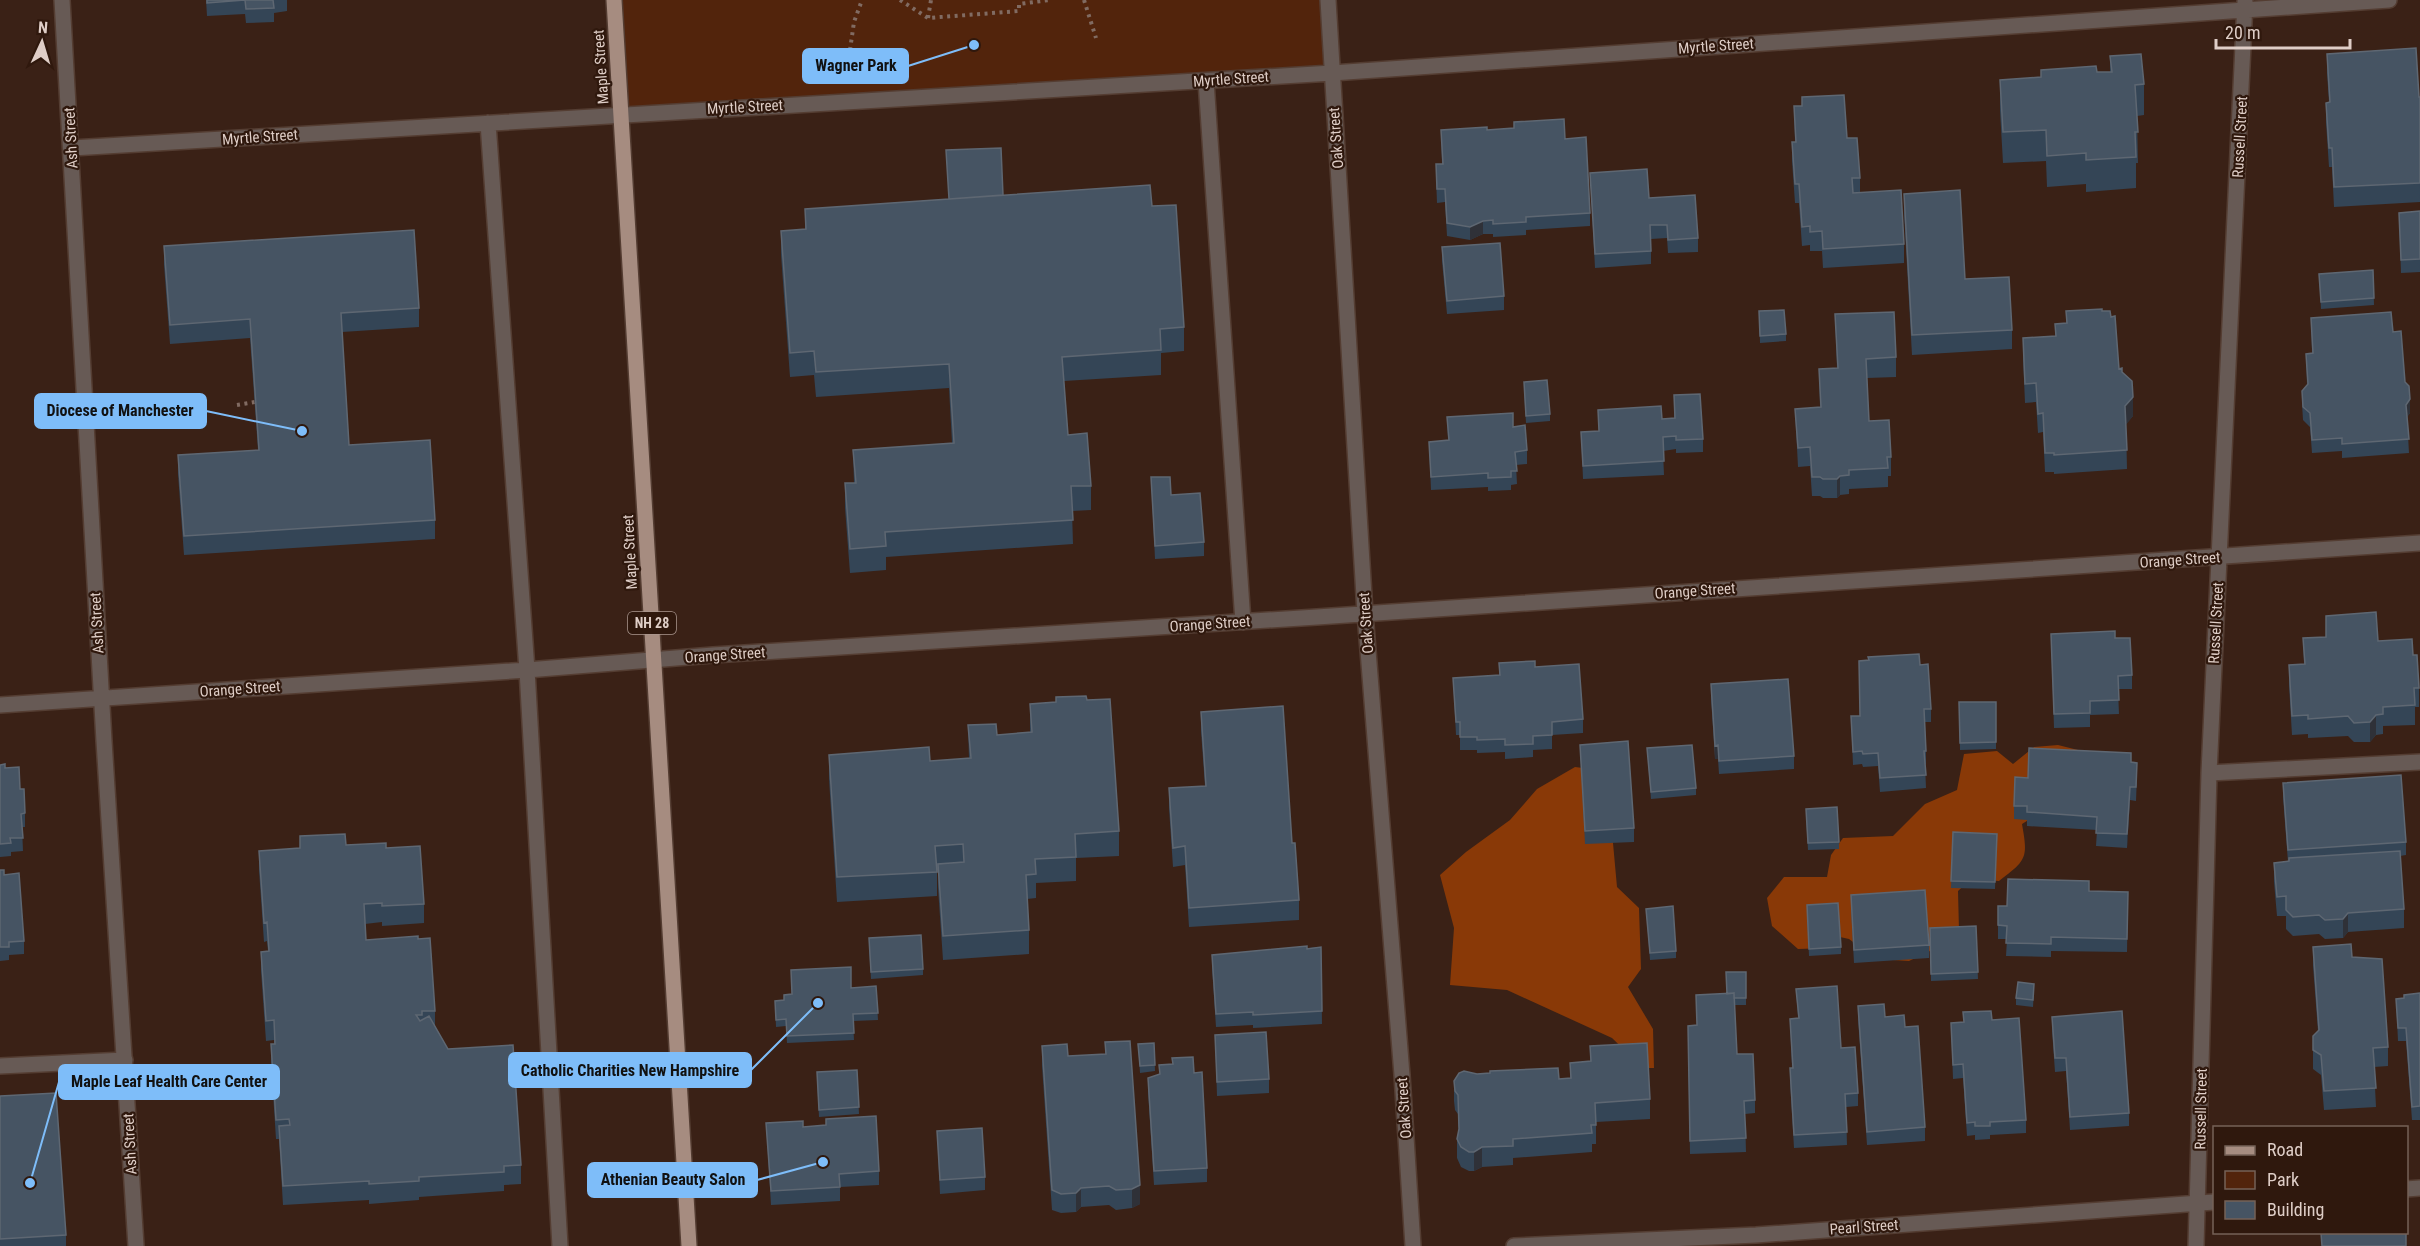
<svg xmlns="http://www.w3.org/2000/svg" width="2420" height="1246" font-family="'Roboto Condensed',sans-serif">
<rect width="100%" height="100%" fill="#3a2116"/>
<!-- green -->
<path fill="#52240c" d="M614,0h714l4,73 -710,42z"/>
<!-- forest -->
<path fill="#893907" d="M2058,745l20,5 5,19 -48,47 -13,8c6,34 5,36 -23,57l-28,-2 -13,12 1,39 -25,19 -25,12 -33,-2 -27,-20 -18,-4 -4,13 -29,1 -26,-23 -5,-28 17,-21h43l4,-22 12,-17 50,-2 32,-32 32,-14 7,-36 33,-3 16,13 21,-17z
M1575,767l16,2 17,19 9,99 22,21 2,61 -13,18 25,42 1,39h-11l-31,-30 -105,-48 -57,-5 4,-57 -14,-53 26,-23 44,-32 27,-31z"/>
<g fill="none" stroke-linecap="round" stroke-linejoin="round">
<defs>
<path id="minor" d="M62,0l42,741 32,505
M1328,0l37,613 37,462 11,171
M1206,81l37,541
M488,123l39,547 33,576
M72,148l1260,-75 1057,-73
M0,705l527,-35 186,-15 604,-38 1103,-74
M2209,773l211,-11
M0,1066l125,-6
M2406,1189l14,-1
M1514,1246l242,-11 458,-33
M2196,1246l13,-473 36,-771"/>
<path id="major" d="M614,0l75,1246"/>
</defs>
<!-- minor casing -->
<use href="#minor" stroke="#543d32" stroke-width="18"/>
<!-- major casing -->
<use href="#major" stroke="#543d32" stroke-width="18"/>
<!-- path -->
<path stroke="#816b62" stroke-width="4" stroke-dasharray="3 4.5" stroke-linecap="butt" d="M900,0l28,18 91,-7v-7l30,-4
M1084,0l12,38
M928,18l3,-18
M850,50l4,-28 8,-22
M237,405l18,-3
M162,411l16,-1"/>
<!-- minor -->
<use href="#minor" stroke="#675a55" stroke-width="15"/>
<!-- major -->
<use href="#major" stroke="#a68c80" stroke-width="15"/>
</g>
<!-- wall -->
<path fill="#344556" d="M206,0h81v11l-13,2v9l-28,1 -1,-9 -38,2z
M2327,54l93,43v105l-86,5 -2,-40h-3l-3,-45v-19l3,-1 -2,-29z
M2110,56l34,28v31l-7,1 1,47h-2v25l-50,4v-8l-39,3 -1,-26 -43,2 -3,-52v-31l41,-3v-7l56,2h13z
M1794,106l53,32 13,40v15l44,51v19l-81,5 -1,-17h-12v-6l-8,1 -3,-43h-4l-3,-42v-19h3z
M1441,130h46l78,9 25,74v13l-64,4v5l-33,2v-3h-10l-13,6 -23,-4 -2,-34 -8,1 -1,-26v-13h6z
M1590,173l59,25 49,40v14l-30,1 -1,-15 -16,1v25l-56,4z
M1904,194l61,85 47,51v19l-100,6 -8,-142z
M1003,195l149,11 32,121v24l-23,2v22l-97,6 4,54 23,51v24l-19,1 1,33 -187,13v13l-36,3 -5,-65v-25h9l-1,-33 99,-7 -3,-55 -133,9 -2,-22 -24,2 -9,-122v-24l24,-2v-20z
M2420,211v61l-19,1 -2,-60z
M164,246l255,62v19l-77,5 7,113 86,75v19l-251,16 -6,-81v-19l80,-5 -8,-112 -80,6 -6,-79z
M1442,247l62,49v14l-57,4 -5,-53z
M2373,270l1,35 -53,4 -2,-35z
M1759,311l27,23v7l-26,2z
M2066,311l56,61 11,44 -7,8 1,45 -73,5v-2h-9l-2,-40 -5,1 -2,-31 -11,1 -2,-46v-19l32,-2v-12l11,-1z
M1835,314l61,43v20l-29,1 2,43 22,36v19h-3v11l-39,2v5l-9,1 -3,3h-14l-3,-2h-8l-2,-30 -12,1 -3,-58 25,-2 -1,-38 18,-1z
M2311,318l82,14 12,50 5,31 -3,4 2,36 -67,5v-7l-30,2 -2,-26 -7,-7 -1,-16v-13l5,-6 -1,-31 6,-1z
M1524,389l26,25v7l-24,2z
M1674,395l29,44v13l-27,1v-4l-13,2 1,24 -81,4 -2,-47 18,-1 -1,-21 64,9 12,-1z
M1447,417l66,10 14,23v14l-11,1 1,19 -6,1v5l-23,1v-4l-57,3 -2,-48 19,-2z
M1151,477l53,65v14l-49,3z
M2326,616l52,25 35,14 6,33v19h-4v18l-32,1v8l-7,1 -6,7h-16l-6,-6 -40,2v-4l-16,1 -3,-50v-20l15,-1 -1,-26 23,-1z
M2051,634l64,4 17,37v14h-14l1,25 -29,1v12l-36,1z
M1499,663l36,4 48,52v14l-31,2v14l-19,1v7l-28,2v-7l-28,1v-3h-17v-15h-4l-3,-57 46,-3z
M1920,665l11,44v13h-6l1,29v13h-1l1,24 -46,4 -2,-26 -15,1 -1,-3 -9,1 -2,-49h9z
M1711,684l83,72v13l-75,5 -1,-15h-3l-4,-61z
M1959,702h37v47l-36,1z
M1030,704l89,127v25l-43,2v23l-40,2v15l-9,1 2,31v24l-86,6 -5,-72v-18h-1v26l-100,6 -8,-123v-24l101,6 39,-2 -1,-34 29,10 33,-3z
M1201,712l91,131 7,57v20l-110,7 -4,-62 -12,2 -4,-59v-20l36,-2 -4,-55z
M1580,745l54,83v14l-49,2z
M1647,748l49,40v7l-45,4z
M2131,762l6,14 -1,25 -6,-1 -3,48 -31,-2 1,-16 -70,-4v-6l-13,-1v-13l14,-28z
M0,765l5,3 15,21 5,24v14h-3l1,24 -12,1v4l-11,1z
M2283,783l123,59v13l-6,1 4,53v19l-56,4 -5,6 -18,1 -6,-5 -26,2 -7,-7v-13h-9l-3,-34v-19l14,-1 -5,-65z
M1806,816l33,26v7l-31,1z
M1953,832l44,2 -2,55 -44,-1z
M300,836l46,9 40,3 38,56v19l-42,3v-4l-17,2 1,16 69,71v15l13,23 73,116v19l-17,1v6l-85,6v3l-50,4v-4l-86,5 -4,-66h-3l-5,-76v-19h3v-4l-8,1 -5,-70v-19l7,-1 -1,-10 -3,1 -5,-72v-19l41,-3z
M0,870l4,5 20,66v13l-15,1v5l-9,1z
M2089,891l39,1 -1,60 -76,-1v6l-45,-1 1,-17h-9v-33h9z
M1851,895l78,50v13l-75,5 -3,-55z
M1646,909l30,42v7l-26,2z
M1807,912l34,35v7l-32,2z
M1976,926l2,53 -47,2 -1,-53z
M869,945l54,24v6l-52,4z
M1321,947l1,77 -69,4v-3l-37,2 -4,-59v-13z
M2313,947l39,10 36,90v19l-14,1 2,40 -52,3 -3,-35 -8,-6v-33l5,-5 -5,-65z
M1746,972v33h-12l3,49 18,46v13l-10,1 1,38 -56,2 -2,-115 9,-14 -1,-30 31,-1z
M876,986l2,34 -25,1 1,19 -67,3 -1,-17 -10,1 -1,-26 9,-1 8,-6z
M1796,989l45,59 17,45v13l-12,1 1,38 -53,3 -4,-67v-13h2l-2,-49 8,-1z
M2034,990l-1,17 -17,-2v-7z
M2420,993v127h-8l-6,-79h-8l-2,-42 8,-1z
M1858,1006l27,11 20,10 20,100v14l-58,4 -9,-126z
M2052,1017l77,96v13l-59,4 -4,-59 -11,1 -3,-42z
M1992,1020l34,100v13l-36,2v4l-15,1v-5l-8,1 -4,-58 -10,1 -2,-56z
M1215,1035l54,44v14l-52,3z
M1105,1042l35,162 -8,4 -16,2 -7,-5 -28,2 -5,5 -15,1 -9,-3 -10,-144v-20l26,10 37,-2z
M1154,1043l1,28 -15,2 -2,-29z
M1590,1046l60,53v20l-54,3v22h-4v8l-79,6v7l-31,2 -8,4h-5l-8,-4 -4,-9v-19l2,-7 -1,-18 -3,-4 -1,-9v-20l23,-7 13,-1 69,6 11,-1v-15l20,-2z
M1173,1064l21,9 13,95v14l-53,3 -6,-94v-13l11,-4z
M857,1070l2,44 -40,3 -2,-38z
M0,1096l66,139v11h-66z
M766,1123l37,4 76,44v14l-39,2v14l-69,4z
M937,1131l48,46v13l-45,4z"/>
<!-- shaded-wall -->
<path fill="#2f3138" d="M1483,221v13l-13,6v-13z
M2133,397v19l-8,10v-20z
M2410,399v14l-4,5v-13z
M1840,476v19l-3,3v-19z
M2376,715v20l-6,7v-20z
M1718,745v14h-3v-13z
M2130,787v13l-3,48v-14z
M2348,913v19l-5,6v-19z
M1482,1147v20l-8,4v-19z
M1140,1185v19l-8,4v-19z
M1081,1188v19l-5,5v-19z"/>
<!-- building -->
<path fill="#465463" stroke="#5e6772" stroke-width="1.5" d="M207,0h66l1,8 -28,1 -1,-9 -38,3z
M2416,48l3,49h1v86l-86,4 -2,-39h-3l-3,-45 4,-1 -3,-48z
M2141,54l3,30 -9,1 3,47h-3l1,25 -50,3v-7l-39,3 -1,-26 -43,2 -3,-52 41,-3v-7l55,-4 1,6h15l-2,-16z
M1844,95l3,43h10l3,40h-8l1,15 48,-3 3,54 -81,5 -1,-18 -12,1v-6l-8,1 -3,-43h-4l-3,-42h4l-2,-36h8v-9z
M1564,119l1,20 21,-2 4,76 -64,4v5l-33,2v-4l-10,1 -13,6 -23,-4 -2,-34h-8l-1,-25h7l-2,-34 46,-3v3l27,-2v-6z
M1001,148l2,47 -54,4 -3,-49z
M1647,169l2,29 46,-3 3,43 -30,2 -1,-15h-17l1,26 -56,3 -5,-81z
M1150,185l2,21 24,-1 8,122 -24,2 1,21 -99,7 6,78 19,-2 4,53h-20l2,34 -188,12 1,14 -36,3 -5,-66h11l-3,-33 101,-7 -5,-79 -133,8 -2,-21 -24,2 -9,-122 25,-2 -1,-20z
M1960,190l5,89 44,-2 3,53 -100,5 -8,-141z
M2420,211v48l-19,1 -2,-47z
M414,230l5,78 -78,5 8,132 81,-5 5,80 -251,16 -6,-81 81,-5 -9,-131 -80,6 -6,-79z
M1500,243l4,53 -57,5 -5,-54z
M2373,270l1,28 -53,4 -2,-28z
M2102,309v2h8l1,6 4,-1 4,53 3,-1v4l10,9 1,16 -8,9 2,44 -73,5v-2h-9l-2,-40 -5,1 -2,-31 -11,1 -2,-46 33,-2 -1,-12 12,-1 -1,-12z
M1784,310l2,24 -26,2 -1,-25z
M1894,312l2,45 -30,2 3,62 20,-1 2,37h-4l1,11 -39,2v5l-9,1 -3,3h-14l-3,-2h-8l-2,-30 -12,1 -3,-39 26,-2 -2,-38 19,-1 -3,-54z
M2391,312l2,20 8,-1 4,51 4,4 1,13 -4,6 3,34 -67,5v-6l-30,2 -2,-27 -7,-6 -1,-16 6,-7 -2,-30 7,-1 -2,-35z
M1547,380l3,34 -24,2 -2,-34z
M1700,394l3,45 -27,1v-4l-13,1 1,24 -81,5 -2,-34 18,-1 -1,-21 63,-4 1,13 13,-1 -1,-23z
M1513,413v14l12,-2 2,25 -12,2 2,19h-6v6l-23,1v-5l-57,4 -2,-35 20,-2 -2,-23z
M1151,477h19l1,18 29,-2 4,49 -49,4z
M2376,612l2,29 34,-2 1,16h4l2,33h-5l1,17 -32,2v7l-7,1 -6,7 -16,1 -6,-7 -40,3v-4l-16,1 -3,-51 16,-1 -2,-26 23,-1v-21z
M2115,631v7h15l2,37 -14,1 1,24 -29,1v12l-36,1 -3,-80z
M1919,654l1,11 8,-1 3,45h-7l2,42h-2l2,24 -46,3 -2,-25 -15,1 -1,-3 -9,1 -2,-36h9l-1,-55 10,-1 -1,-3z
M1535,661v6l44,-3 4,55 -31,3v13l-19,1v8l-28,1v-6l-28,1v-3h-17v-15h-4l-3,-44 47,-3 -1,-12z
M1788,679l6,77 -75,5 -1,-16 -3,1 -4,-62z
M1086,696l1,4 23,-1 9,132 -44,3 1,23 -41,2 1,15 -10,1 3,55 -86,6 -5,-72 26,-2 -1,-18 -28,2 2,26 -100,5 -8,-122 100,-8 1,14 41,-3 -3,-33 28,-1 1,11 35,-3 -2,-28 26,-2v-5z
M1959,702h37v40l-36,1z
M1283,706l9,137h3l4,57 -110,8 -4,-62 -12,2 -4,-60 37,-2 -5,-74z
M1628,741l6,87 -49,3 -5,-86z
M1692,745l4,43 -45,4 -4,-44z
M2029,748l102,5v9l6,1 -1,24h-6l-3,47 -31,-1 1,-16 -70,-5v-6h-13l1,-29 13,1z
M5,764v4l14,-1 1,22h4l1,24 -4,1 2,24h-13l1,5 -11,1v-79z
M2401,775l5,67 -118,8 -5,-67z
M1837,807l2,35 -31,1 -2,-34z
M1953,832l44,2 -2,48 -44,-1z
M345,834l1,11 40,-2v5l34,-2 4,58 -42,2v-3l-18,1 2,36 52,-4v3l12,-1 5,73h-13v4h-6l4,6 9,-5 19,33 65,-4 8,120 -17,1v6l-85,5v4l-50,3v-3l-86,5 -4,-60 11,-1 -1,-6 -13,1 -5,-76h4l-1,-24 -8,1 -5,-69 8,-1 -2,-29 -3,1 -5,-72 41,-3v-12z
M2400,851l4,58 -56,4 -5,6 -18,1 -6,-5 -26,2 -7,-7v-14l-9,1 -3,-34 15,-2v-3z
M0,870h4v5l15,-2 5,68 -15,1v5h-9z
M2008,879l81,2v10l39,1 -1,47 -76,-2v7l-45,-1 1,-17 -9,-1v-19h9z
M1925,890l4,55 -75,5 -3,-55z
M1838,903l3,44 -32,2 -2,-44z
M1673,906l3,45 -26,2 -4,-44z
M1976,926l2,46 -47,2 -1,-46z
M921,935l2,34 -52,3 -2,-34z
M2351,944l1,13 30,2 6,88 -15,1 3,40 -52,3 -3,-36 -8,-5v-14l6,-6 -6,-83z
M1307,946v3l14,-2 1,64 -69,4v-3l-37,2 -4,-59z
M851,967v21l25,-2 2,27 -25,1 1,19 -67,3 -1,-17 -10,1 -1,-19 9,-1v-5l8,-1 -1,-24z
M1726,972h20v26h-12v-5l-7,1z
M2018,982l16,2 -1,16 -17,-2z
M1837,986l4,62 14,-1 3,46 -13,1 2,38 -53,3 -4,-67h3l-3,-49 9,-1 -3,-29z
M1734,993l3,61h16l2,46 -11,1 2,37 -56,3 -2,-115 9,-1 -1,-30z
M2420,993v113l-8,1 -6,-79h-8l-2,-29 8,-1v-3z
M1884,1004l1,13 19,-2 1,12 13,-1 7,101 -58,5 -9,-126z
M1991,1011l1,9 27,-2 7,102 -36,2v4h-15v-4l-8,1 -4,-59 -10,1 -2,-42 13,-1 -1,-10z
M2122,1011l7,102 -59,4 -4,-59h-11l-3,-41z
M1266,1032l3,47 -52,3 -2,-47z
M1130,1041l10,144 -8,4 -16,1 -7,-4 -28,2 -5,5 -15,1 -9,-4 -10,-144 25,-2 1,12 38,-2 -1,-12z
M1154,1043l1,22 -15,1 -2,-22z
M1647,1043l3,56 -55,4 1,22h-5l1,8 -79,6v7l-31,1 -8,5h-5l-8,-5 -4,-8 2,-10 -1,-34 -3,-4 -1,-10 5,-8 5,-2 13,3 13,-1v-2l68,-3 1,11 12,-1 -1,-15 21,-2 -1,-15z
M1193,1057l1,16 8,-1 5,96 -53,3 -6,-93 12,-4 -1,-9 14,-1 -1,-6z
M857,1070l2,37 -40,3 -2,-38z
M56,1093l10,142 -66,4v-143z
M876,1116l3,55 -40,3 1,13 -69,4 -5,-68 37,-2v6l23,-2v-6z
M982,1128l3,49 -45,3 -3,-49z
M2321,1233h85v13h-84z"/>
<g text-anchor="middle" stroke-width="4.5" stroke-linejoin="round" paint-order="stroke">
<!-- shield labels -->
<rect fill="#2f180d" stroke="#aa978f" stroke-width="1.5" x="628" y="612" width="48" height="22" rx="4.5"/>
<g font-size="14" font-weight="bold" fill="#dfcec7">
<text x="652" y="628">NH 28</text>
</g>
<!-- street labels -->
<g font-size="15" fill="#dfcec7" stroke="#2f180d">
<text transform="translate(1716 46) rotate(-4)" y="5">Myrtle Street</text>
<text transform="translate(601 67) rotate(-94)" y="5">Maple Street</text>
<text transform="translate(1231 79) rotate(-4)" y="5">Myrtle Street</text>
<text transform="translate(745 107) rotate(-3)" y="5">Myrtle Street</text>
<text transform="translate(260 137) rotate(-4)" y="5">Myrtle Street</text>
<text transform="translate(2240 137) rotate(-87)" y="5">Russell Street</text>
<text transform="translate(71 138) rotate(-93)" y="5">Ash Street</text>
<text transform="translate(1336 138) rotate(-94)" y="5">Oak Street</text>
<text transform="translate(630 552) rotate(-93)" y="5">Maple Street</text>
<text transform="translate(2180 560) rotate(-4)" y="5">Orange Street</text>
<text transform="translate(1695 591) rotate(-4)" y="5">Orange Street</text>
<text transform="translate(97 623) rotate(-93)" y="5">Ash Street</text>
<text transform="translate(1366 623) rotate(-94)" y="5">Oak Street</text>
<text transform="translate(2216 623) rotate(-87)" y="5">Russell Street</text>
<text transform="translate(1210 624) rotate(-4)" y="5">Orange Street</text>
<text transform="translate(725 655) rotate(-4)" y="5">Orange Street</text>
<text transform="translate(240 689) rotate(-4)" y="5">Orange Street</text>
<text transform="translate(1404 1108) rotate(-94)" y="5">Oak Street</text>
<text transform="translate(2201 1109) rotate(-89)" y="5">Russell Street</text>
<text transform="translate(130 1144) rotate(-93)" y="5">Ash Street</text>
<text transform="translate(1864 1227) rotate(-4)" y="5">Pearl Street</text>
</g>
</g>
<!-- callouts -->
<path fill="none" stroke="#7ebdf9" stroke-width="2" d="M974 45L908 66M302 431L206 411M818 1003L751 1070M30 1183L59 1082M823 1162L757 1180"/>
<g fill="#7ebdf9" stroke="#2f180d" stroke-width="2">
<circle cx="974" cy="45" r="6"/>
<circle cx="302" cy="431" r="6"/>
<circle cx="818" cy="1003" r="6"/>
<circle cx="30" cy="1183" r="6"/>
<circle cx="823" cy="1162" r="6"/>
</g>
<g fill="#7ebdf9" stroke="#7ebdf9" stroke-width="2">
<rect x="803" y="49" width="105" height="34" rx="6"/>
<rect x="35" y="394" width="171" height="34" rx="6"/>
<rect x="509" y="1053" width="242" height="34" rx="6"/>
<rect x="59" y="1065" width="220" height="34" rx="6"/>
<rect x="588" y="1163" width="169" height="34" rx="6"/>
</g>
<g font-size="16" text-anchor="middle" font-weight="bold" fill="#111">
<text x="856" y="71">Wagner Park</text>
<text x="120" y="416">Diocese of Manchester</text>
<text x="630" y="1076">Catholic Charities New Hampshire</text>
<text x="169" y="1087">Maple Leaf Health Care Center</text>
<text x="673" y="1185">Athenian Beauty Salon</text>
</g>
<!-- legend -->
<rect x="2213" y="1126" width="195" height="108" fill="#2f180d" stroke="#756157" stroke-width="1.5"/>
<rect x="2225" y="1146" width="30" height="9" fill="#a68c80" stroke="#756157" stroke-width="1.5"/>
<text x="2267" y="1156" font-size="18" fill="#dfcec7">Road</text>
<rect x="2225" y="1171" width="30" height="18" fill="#52240c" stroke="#756157" stroke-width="1.5"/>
<text x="2267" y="1186" font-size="18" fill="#dfcec7">Park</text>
<rect x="2225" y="1201" width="30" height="18" fill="#465463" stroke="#756157" stroke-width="1.5"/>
<text x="2267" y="1216" font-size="18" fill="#dfcec7">Building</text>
<!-- north arrow -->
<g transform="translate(42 42) rotate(4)" stroke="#2f180d" stroke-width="4.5" paint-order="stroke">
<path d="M0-4.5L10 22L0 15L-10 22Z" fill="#dfcec7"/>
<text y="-9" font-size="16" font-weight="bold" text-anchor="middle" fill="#dfcec7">N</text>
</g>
<!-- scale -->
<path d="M2216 39v9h134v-9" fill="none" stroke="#dfcec7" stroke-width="3"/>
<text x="2225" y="39" font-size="18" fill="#dfcec7" stroke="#2f180d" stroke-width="4.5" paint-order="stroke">20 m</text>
</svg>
